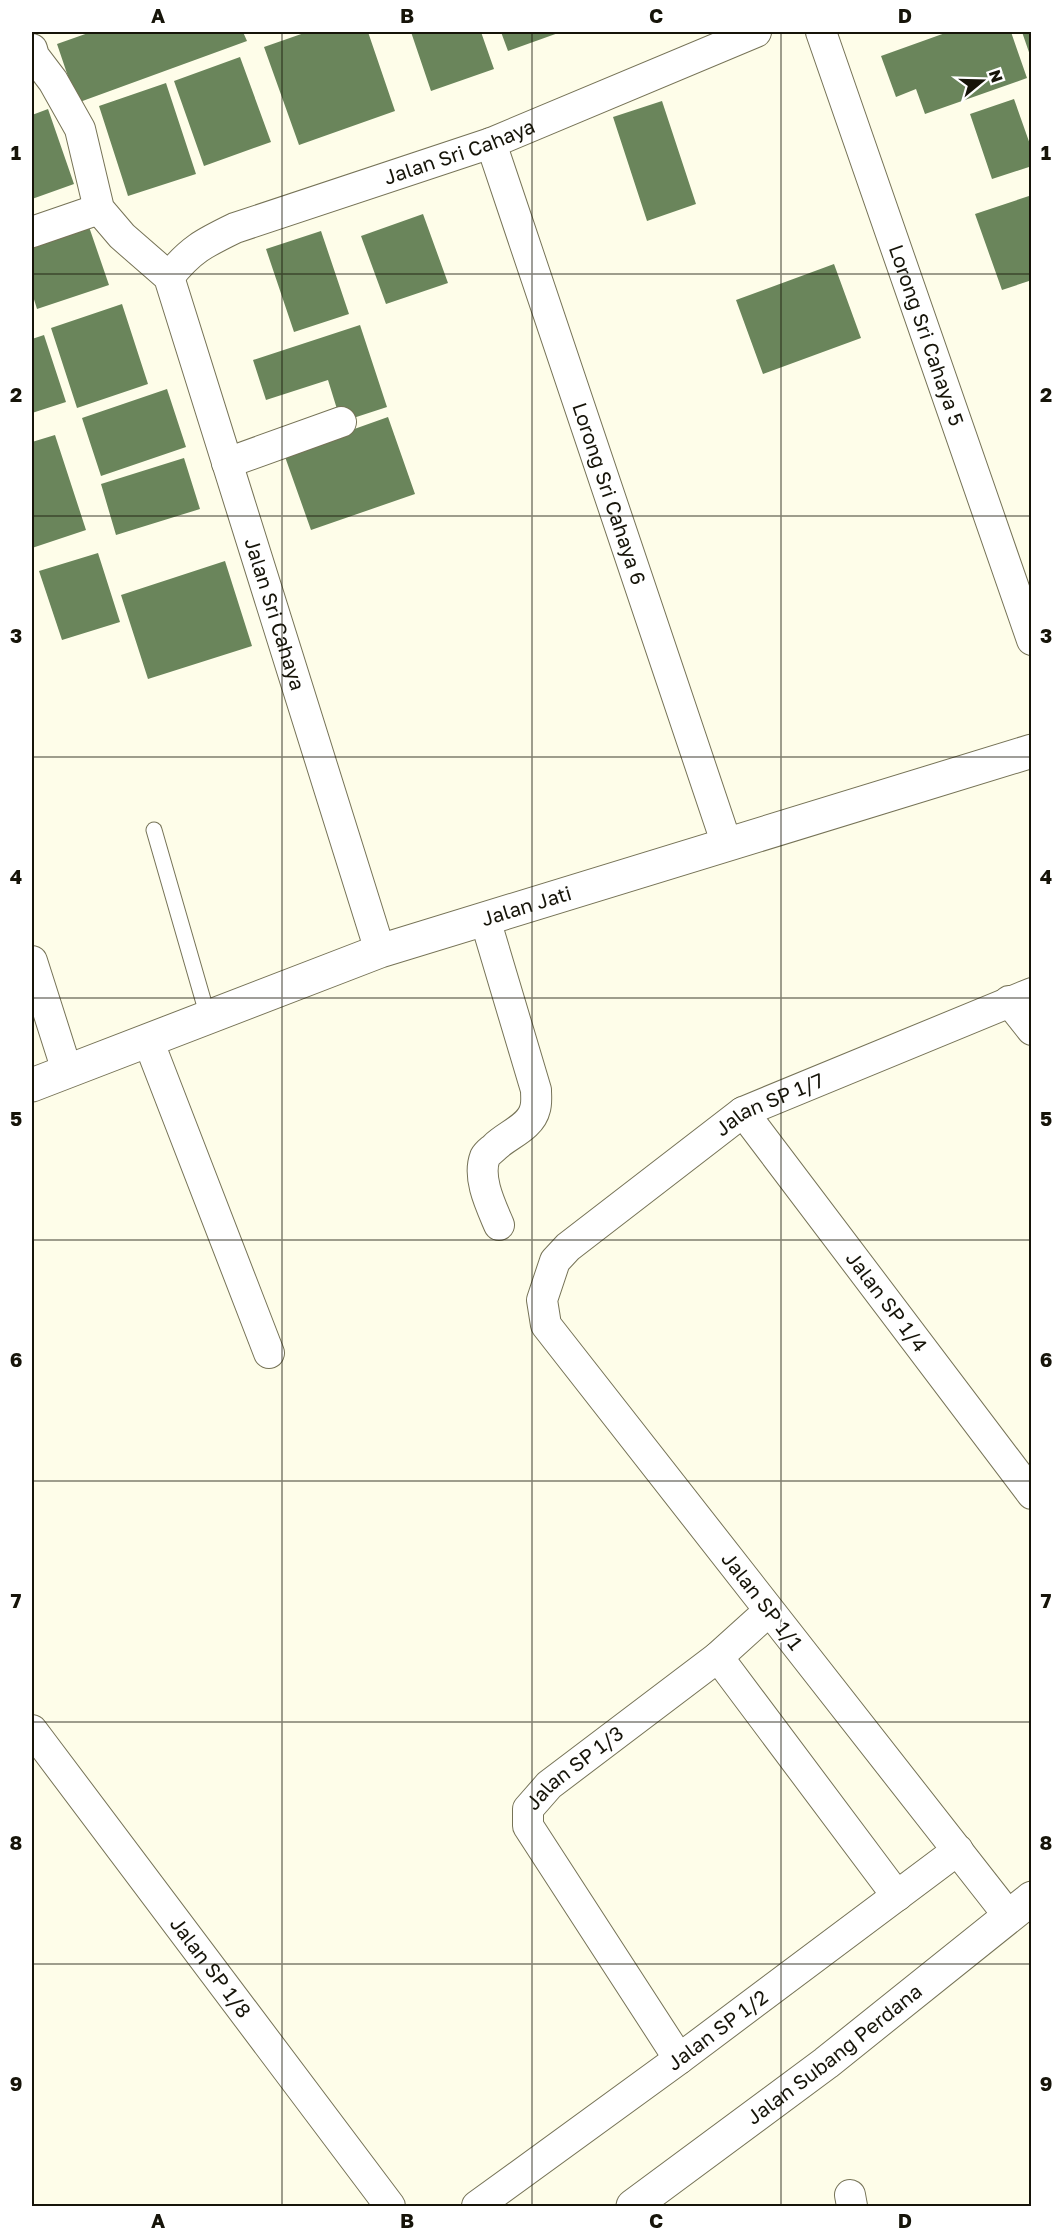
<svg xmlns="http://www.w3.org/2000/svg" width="1063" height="2238" font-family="'Golos Text',sans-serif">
<rect width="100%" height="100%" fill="#fefde9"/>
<!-- building -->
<path fill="#6a855b" d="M91,32h152l4,9 -170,62 -20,-59z
M307,32h61l27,79 -96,34 -35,-98z
M411,32h70l13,37 -63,22z
M501,32h60l-53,19z
M948,32h63l16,46 -102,36 -9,-25 -20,8 -15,-41z
M1022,32h10v26h-1z
M240,57l31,85 -67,24 -30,-85z
M166,83l30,91 -68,22 -29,-90z
M1014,99l18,51v16l-40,13 -22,-65z
M662,101l34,103 -49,17 -34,-104z
M48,109l26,75 -42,15v-84z
M1032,195v85l-30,10 -27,-76z
M423,214l25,69 -62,21 -25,-68z
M87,221l22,64 -72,24 -5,-16v-54z
M321,231l28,83 -55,18 -28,-83z
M834,264l27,74 -98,36 -27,-74z
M122,304l26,80 -71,24 -26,-80z
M360,325l27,82 -46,15 -13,-42 -62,20 -13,-40z
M44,335l22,67 -34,11v-74z
M167,389l19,58 -85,29 -19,-58z
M388,417l27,77 -104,36 -27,-76z
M55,435l31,95 -54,18v-106z
M184,458l16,51 -84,26 -15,-51z
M98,553l22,69 -58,18 -23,-69z
M225,561l27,85 -104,33 -27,-84z"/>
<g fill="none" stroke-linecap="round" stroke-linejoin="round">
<defs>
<path id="lane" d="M154,830l54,187"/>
<g id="street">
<path id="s1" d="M821,32l211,608"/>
<path id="s2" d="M32,49l2,7 19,25 27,48 19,80 23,27 47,41 211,674"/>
<path id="s3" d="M491,143l236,702"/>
<path d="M32,232l67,-23"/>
<path id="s4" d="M169,277c21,-27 35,-34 66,-49l256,-85 265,-111"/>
<path d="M227,463l114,-41"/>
<path d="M485,919l51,171c0,6 1,13 -1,19 -4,18 -28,26 -40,38 -3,3 -8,6 -10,10 -8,21 6,49 14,68"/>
<path d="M32,961l35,110"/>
<path d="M1009,1001l23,29"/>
<path d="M148,1040l121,313"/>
<path id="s5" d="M743,1112l289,382"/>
<path d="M718,1657l179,239"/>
<path id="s6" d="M32,1730l358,476"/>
<path id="s7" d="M1008,1915l-462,-590 -4,-25 13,-39 13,-14 175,-135 289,-119"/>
<path id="s8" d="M679,2059l-151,-233v-17l21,-24 169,-128 51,-46"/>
<path d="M850,2195l2,11"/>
<path id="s9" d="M477,2206l202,-147 279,-209"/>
</g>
<g id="secondary">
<path id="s10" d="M32,1085l348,-134 652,-200"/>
<path id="s11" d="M633,2206l193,-143 206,-165"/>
</g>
</defs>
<!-- lane casing -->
<use href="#lane" stroke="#767357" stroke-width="17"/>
<!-- street casing -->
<use href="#street" stroke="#767357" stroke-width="32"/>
<!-- secondary casing -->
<use href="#secondary" stroke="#767357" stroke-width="35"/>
<!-- lane -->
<use href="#lane" stroke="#fff" stroke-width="15"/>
<!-- street -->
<use href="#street" stroke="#fff" stroke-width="30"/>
<!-- secondary -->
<use href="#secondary" stroke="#fff" stroke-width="33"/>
</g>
<!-- grid -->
<path fill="none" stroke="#161409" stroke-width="1.5" stroke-opacity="0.55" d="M282,32v2174M532,32v2174M781,32v2174M32,274h1000M32,516h1000M32,757h1000M32,998h1000M32,1240h1000M32,1481h1000M32,1722h1000M32,1964h1000"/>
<g text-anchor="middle" stroke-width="4.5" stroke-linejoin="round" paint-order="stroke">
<!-- street labels -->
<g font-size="20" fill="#161409" stroke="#fff">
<text dy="7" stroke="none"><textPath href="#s4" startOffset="320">Jalan Sri Cahaya</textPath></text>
<text dy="7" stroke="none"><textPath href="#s1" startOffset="321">Lorong Sri Cahaya 5</textPath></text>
<text dy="7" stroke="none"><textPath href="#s3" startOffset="370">Lorong Sri Cahaya 6</textPath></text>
<text dy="7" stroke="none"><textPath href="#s2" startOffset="627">Jalan Sri Cahaya</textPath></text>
<text dy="7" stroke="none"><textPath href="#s10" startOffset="526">Jalan Jati</textPath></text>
<text dy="7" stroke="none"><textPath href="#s7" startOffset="1083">Jalan SP 1/7</textPath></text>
<text dy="7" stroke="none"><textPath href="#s5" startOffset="238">Jalan SP 1/4</textPath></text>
<text transform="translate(762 1601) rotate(52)" y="7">Jalan SP 1/1</text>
<text dy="7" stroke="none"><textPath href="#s8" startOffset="357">Jalan SP 1/3</textPath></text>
<text dy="7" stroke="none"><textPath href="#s6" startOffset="297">Jalan SP 1/8</textPath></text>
<text dy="7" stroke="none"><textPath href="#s9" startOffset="298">Jalan SP 1/2</textPath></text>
<text dy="7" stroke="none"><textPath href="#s11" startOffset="252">Jalan Subang Perdana</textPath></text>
</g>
</g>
<!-- border -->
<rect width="1063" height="2238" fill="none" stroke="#ffffff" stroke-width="66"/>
<!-- north arrow -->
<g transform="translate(982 81) rotate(71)" stroke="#ffffff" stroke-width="4.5" paint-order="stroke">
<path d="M0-4.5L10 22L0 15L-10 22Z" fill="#161409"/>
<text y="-9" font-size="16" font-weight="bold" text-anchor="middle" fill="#161409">N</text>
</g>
<rect x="33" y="33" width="997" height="2172" fill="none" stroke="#161409" stroke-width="2"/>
<g font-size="20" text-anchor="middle" font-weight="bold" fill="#161409">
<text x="158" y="23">A</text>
<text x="407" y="23">B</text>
<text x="656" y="23">C</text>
<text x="905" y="23">D</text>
<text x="16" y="160">1</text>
<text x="1046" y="160">1</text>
<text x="16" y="402">2</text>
<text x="1046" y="402">2</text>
<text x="16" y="643">3</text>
<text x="1046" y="643">3</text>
<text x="16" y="884">4</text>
<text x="1046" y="884">4</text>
<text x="16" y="1126">5</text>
<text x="1046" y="1126">5</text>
<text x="16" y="1367">6</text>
<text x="1046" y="1367">6</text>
<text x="16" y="1608">7</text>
<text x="1046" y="1608">7</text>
<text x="16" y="1850">8</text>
<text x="1046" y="1850">8</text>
<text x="16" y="2091">9</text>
<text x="1046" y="2091">9</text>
<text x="158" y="2228">A</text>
<text x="407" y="2228">B</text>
<text x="656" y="2228">C</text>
<text x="905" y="2228">D</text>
</g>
</svg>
